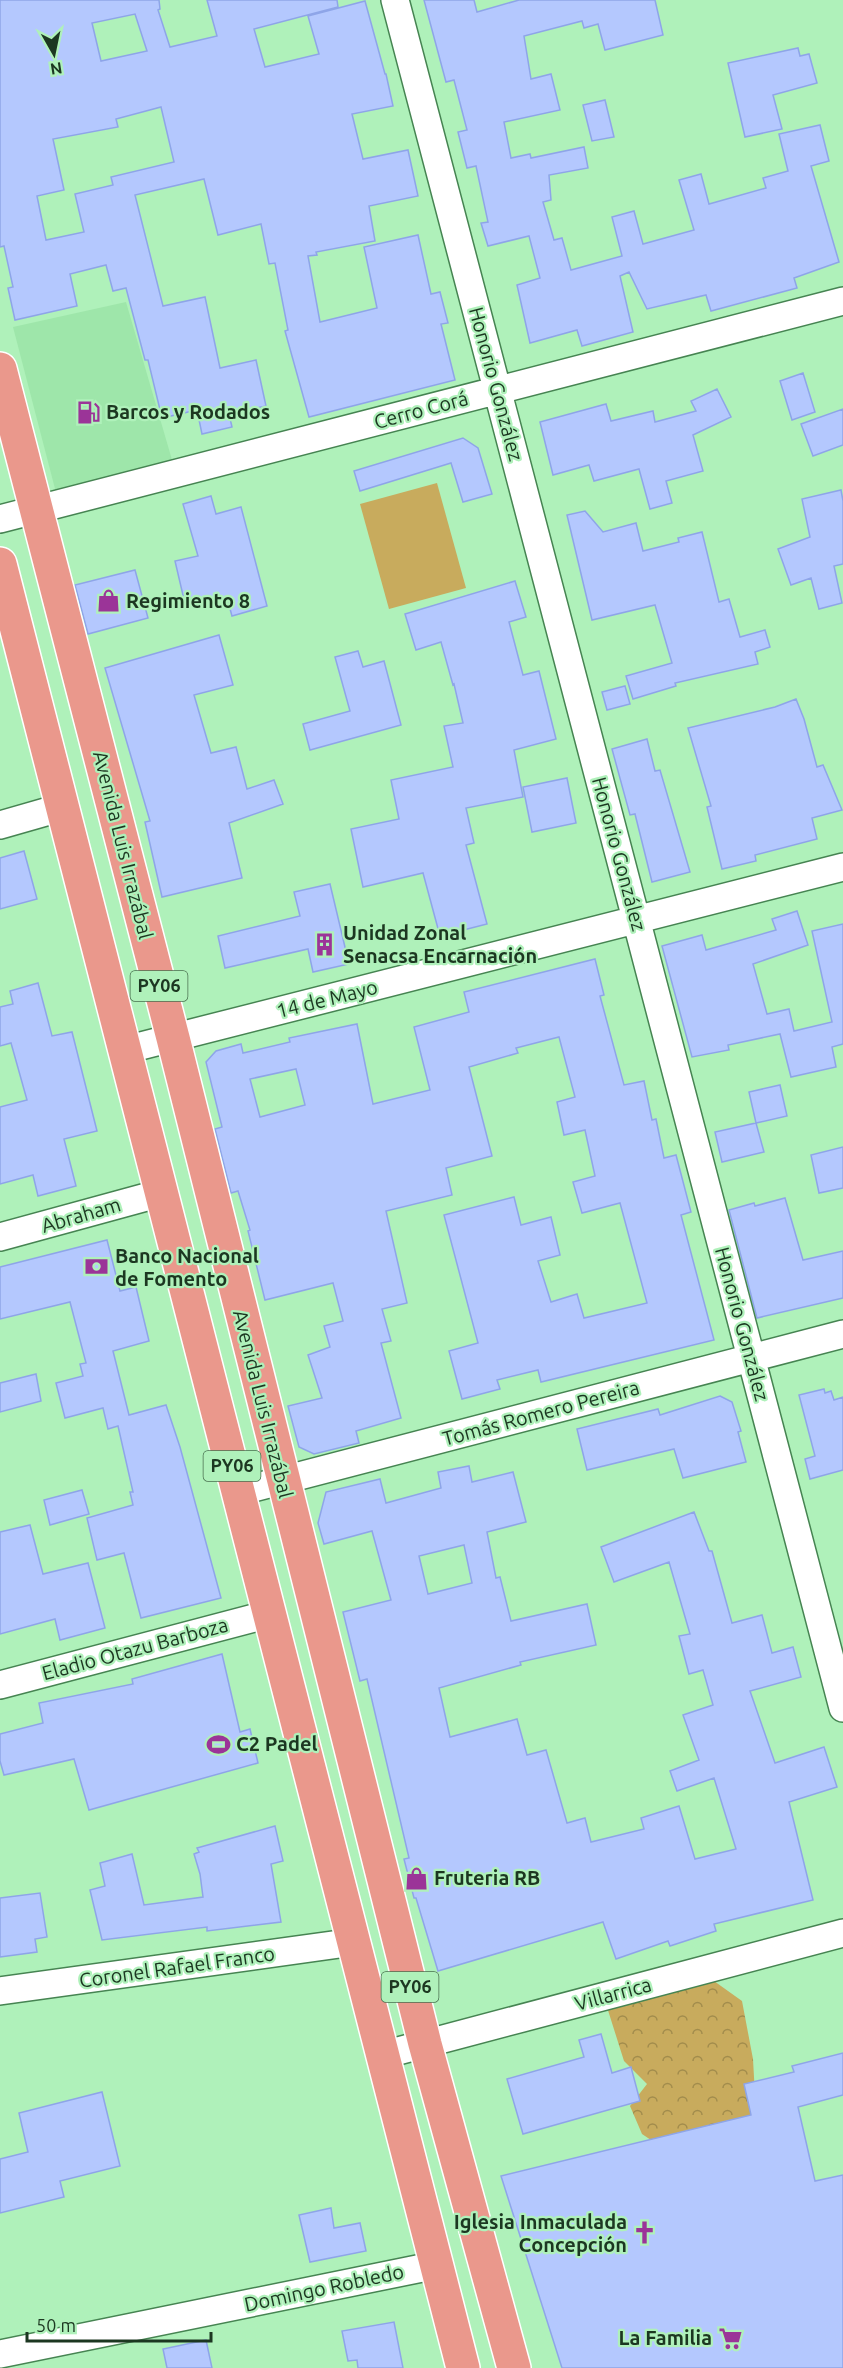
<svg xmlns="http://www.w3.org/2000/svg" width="843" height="2368" font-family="Ubuntu,sans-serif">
<defs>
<pattern id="forest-crowns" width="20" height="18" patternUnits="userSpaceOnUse" patternTransform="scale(1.5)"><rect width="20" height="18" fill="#c8ab5d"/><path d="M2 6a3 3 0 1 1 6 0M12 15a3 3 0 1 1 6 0" fill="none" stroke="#a28c4c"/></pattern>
</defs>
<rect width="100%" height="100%" fill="#aff1ba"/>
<!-- built -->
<path fill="#9ee6aa" d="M126,302l51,175 -117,31 -47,-181z"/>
<!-- green -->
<path fill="#c8ab5d" d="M437,483l29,105 -77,21 -29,-105z"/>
<!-- forest -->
<path fill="url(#forest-crowns)" d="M714,1981l28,20 11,58 3,54 -93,35 -21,-14 -12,-28 17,-22 -23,-23 -18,-57 32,-2z"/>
<!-- building -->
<path fill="#b4c8fe" stroke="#8ea5e8" stroke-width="1.5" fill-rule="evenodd" d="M0,0h159l1,9 -2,1 12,37 47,-11 -10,-36h130l1,7 -84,22 11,38 54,-13 -11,-38 57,-15 20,73h1l7,32 -41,8 11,45 45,-9 10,46 -49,10 6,35 -59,11 1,3 -9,1 12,66 57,-14 -13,-61 54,-12 13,59 9,-2 8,31 -7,1 14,56 -146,37 -24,-86 3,-1 -13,-67 -6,1 -8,-40 -43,11 -14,-56 -69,16 28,111 42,-9 15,71 36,-8 10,46 -37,8 3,13 -30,7 -5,-24 -35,8 -14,-58h-3l-19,-72 -13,3 -7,-26 -36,9 7,32 -62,14 -7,-32 5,-1 -9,-41 -4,1zM135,14l12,37 -46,10 -9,-38zM161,107l13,55 -63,15 2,8 -38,9 9,38 -38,8 -9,-44 27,-6 -11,-51 65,-12 -2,-8z
M424,0h50l3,12 42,-12h136l8,35 -58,15 -7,-26 -14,4 -2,-7 -58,15 7,43 20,-5 9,36 -56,12 7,36 19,-4 1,4 53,-11 4,21 -39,7 2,25 -8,2 11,38 8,-2 9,32 51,-14 -10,-39 22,-6 9,33 51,-14 -15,-50 22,-6 8,30 57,-16 -3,-10 25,-7 -9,-37 41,-9 9,36 -18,5 28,96 -45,16 3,10 -86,23 -5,-16 -59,14 -18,-37 -9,4 13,56 -51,14 -5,-16 -47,13 -13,-58 23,-7 -11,-42 -41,10 -7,-23 7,-1 -12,-56 -9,2 -9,-36 9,-2 -13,-50 -8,2z
M798,48l2,8 9,-2 8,29 -44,12 9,34 -37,8 -17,-74z
M605,100l9,37 -22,4 -9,-36z
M803,373l12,39 -23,8 -12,-39z
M717,389l14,28 -38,18 10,36 -37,10 6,22 -22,6 -11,-40 -45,12 -5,-16 -36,10 -13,-53 66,-18 5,17 42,-10 2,11 41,-11 -5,-10z
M843,409v36l-30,11 -12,-32z
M463,438l15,10 14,46 -29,8 -12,-39 -91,28 -6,-20z
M841,490l2,11v63l-9,2 8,37 -23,6 -8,-31 -20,7 -13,-36 32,-12 -8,-38z
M211,496l5,18 25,-7 26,99 -35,10 -5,-18 -41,10 -11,-47 23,-5 -15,-52z
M585,511l18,21 33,-9 7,28 36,-9 -1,-4 24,-6 17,70 10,-3 11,38 25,-7 5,17 -15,5 3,12 -83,19 1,3 -43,13 -7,-23 46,-13 -17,-58 -63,15 -25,-105z
M135,570l13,48 -60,16 -13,-49z
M515,581l11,36 -17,5 14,53 16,-4 17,68 -42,11 9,47 -57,11 8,35 -8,2 21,79 -47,12 -17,-63 -60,14 -12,-58 48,-10 -8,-39 62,-13 -9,-41 19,-3 -9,-39 -1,1 -12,-43 -25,8 -11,-36z
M219,635l14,50 -39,10 17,58 25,-6 11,42 27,-9 9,24 -54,19 13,55 -80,19 -17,-75 5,-1 -45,-153z
M358,651l5,16 21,-6 17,64 -91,25 -7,-26 47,-13 -15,-54z
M625,686l5,18 -23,6 -5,-18z
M796,699l8,20 13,48 6,-2 19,45 -30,8 5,21 -62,16 1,6 -34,8 -15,-62 4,-1 -23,-78 87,-21z
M647,739l8,32 5,-1 30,102 -38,10 -17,-68 -5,1 -18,-66z
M567,778l9,45 -44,9 -9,-45z
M24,851l13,48 -37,10v-51z
M330,884l19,80 -36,8 -5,-23 -83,19 -7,-32 82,-20 -6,-24z
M797,911l11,34 -55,19 14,50 22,-5 5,22 38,-9 -20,-91 31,-7v120l-11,3 4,20 -45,10 -11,-43 -52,11 1,5 -37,7 -30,-111 40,-11 4,15 70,-20 -4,-11z
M595,959l9,36 -4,1 24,89 20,-4 8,39 4,-1 8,39 12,-3 15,57 -10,3 33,125 -173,42 -3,-12 -41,10 3,9 -38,10 -13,-48 29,-8 -34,-128 70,-18 7,28 30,-8 9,38 -22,6 13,41 26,-8 7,24 63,-15 -27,-100 -38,10 -9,-31 22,-6 -10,-46 -21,5 -7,-33 18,-5 -16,-60 -43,11 2,5 -49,14 23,89 -46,12 6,27 -66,16 21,92 -25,6 9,32 -10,2 20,75 -45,13 3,12 -45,11 -15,-7 -11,-41 34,-8 -14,-43 22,-8 -6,-21 19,-5 -10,-38 -68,17 -17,-69 2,-1 -12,-39 -7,2 -16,-64 7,-2 -16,-65 10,-11 25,-7 2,9 47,-11 -1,-4 68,-14 16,80 57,-14 -16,-63 55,-15 -5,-20zM296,1069l9,36 -45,12 -10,-38z
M38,983l14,53 20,-4 25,99 -33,8 12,47 -38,10 -5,-21 -33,9v-77l27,-7 -16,-57 -11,3v-39l13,-3 -3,-13z
M780,1085l7,31 -31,7 -7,-31z
M756,1123l8,29 -42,10 -7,-30z
M843,1147v41l-24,5 -8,-38z
M785,1198l18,62 40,-9v47l-86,20 -28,-108 25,-7 1,3z
M107,1240l13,51 16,-4 13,54 -36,10 16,64 37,-10 14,42 41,151 -80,20 -17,-65 -27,7 -10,-42 46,-13 -3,-13h3l-15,-66 -10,3 -5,-21 -38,10 -9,-35 27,-7 -3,-12 6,-1 -16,-61 -70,17v-52z
M36,1374l5,27 -41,11v-29z
M824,1389l1,4 6,-2 3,9 9,-3v73l-33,9 -5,-20 10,-3 -16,-61z
M720,1396l12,6 9,29 -3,1 8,30 -63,16 -9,-29 -87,21 -10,-41 81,-20 2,6z
M469,1466l3,16 41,-10 13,50 -39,10 9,46 4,-1 11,44 76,-17 9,41 -76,17 1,3 -82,23 11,49 67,-18 10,36 19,-5 21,73 18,-5 6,24 53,-13 -3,-11 38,-12 16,53 41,-10 -22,-71 -37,13 -7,-20 29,-11 -16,-45 30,-10 -10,-35 -14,4 -10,-38 11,-2 -21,-72 -55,20 -13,-35 93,-35 15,39h3l20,72 30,-8 10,38 21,-6 8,30 -51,14 25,72 49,-16 13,40 -48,15 24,98 -99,24 2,7 -46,15 -2,-5 -52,18 -13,-37 -165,49 -22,-73h-2l-10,-39 5,-1 -42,-179 -7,2 -17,-69 48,-12 -19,-69 -48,13 -6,-21 8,-31 54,-13 6,24 55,-15 -3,-16zM464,1545l8,38 -44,11 -9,-38z
M82,1490l7,24 -39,11 -6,-25z
M30,1525l13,49 45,-11 17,65 -45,12 -5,-21 -55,15v-102z
M222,1654l18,78 10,-3 8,34 -169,47 -15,-51 -70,16 -4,-14v-27l43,-11 -4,-20 94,-19 -1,-5z
M275,1826l8,35 -12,3 10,58 -74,9v-4l-105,13 -12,-50 15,-4 -5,-23 32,-9 12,51 59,-8 -3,-23 -6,-20 5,-2 -2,-4z
M40,1893l7,44 -12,2 2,13 -37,5v-59z
M601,2034l11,39 19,-6 9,34 -117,33 -16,-55 77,-22 -5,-17z
M843,2053v42l-45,12 17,74 28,-6v193h-281l-61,-192 250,-61 -7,-31 50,-12 -2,-6z
M102,2092l18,74 -60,15 4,16 -64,16v-54l28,-7 -9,-39z
M331,2208l3,20 26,-5 6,28 -56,11 -11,-47z
M394,2322l9,46h-45l-1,-8 -9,1 -6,-30z
M206,2340l6,28h-45l-4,-19z"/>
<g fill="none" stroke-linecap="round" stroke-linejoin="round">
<defs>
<path id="minor" d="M395,0l448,1708
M0,519l843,-218
M0,825l63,-18
M125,1050l718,-183
M0,1237l161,-44
M238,1492l605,-158
M0,1685l269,-71
M0,1991l354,-49
M383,2055l460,-122
M0,2354l437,-89"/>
<path id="trunk" d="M0,369l173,669 252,1006 89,324
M0,564l463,1804"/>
</defs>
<!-- minor casing -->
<use href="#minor" stroke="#468452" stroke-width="30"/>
<!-- trunk casing -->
<use href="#trunk" stroke="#fff" stroke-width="36"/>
<!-- minor -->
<use href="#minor" stroke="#fff" stroke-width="27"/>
<!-- trunk -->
<use href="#trunk" stroke="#ea988c" stroke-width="33"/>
</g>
<!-- icons -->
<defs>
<symbol id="fuel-bare" viewBox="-9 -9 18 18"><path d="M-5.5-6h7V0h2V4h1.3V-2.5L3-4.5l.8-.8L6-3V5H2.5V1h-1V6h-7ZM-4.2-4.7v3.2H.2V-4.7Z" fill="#9b3498" stroke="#aff1ba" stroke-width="2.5" paint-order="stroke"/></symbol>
<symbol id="shop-bare" viewBox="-9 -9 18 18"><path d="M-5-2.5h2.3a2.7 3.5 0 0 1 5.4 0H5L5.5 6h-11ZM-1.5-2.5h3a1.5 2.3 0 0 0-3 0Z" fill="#9b3498" stroke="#aff1ba" stroke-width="2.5" paint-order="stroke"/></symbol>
<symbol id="building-bare" viewBox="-9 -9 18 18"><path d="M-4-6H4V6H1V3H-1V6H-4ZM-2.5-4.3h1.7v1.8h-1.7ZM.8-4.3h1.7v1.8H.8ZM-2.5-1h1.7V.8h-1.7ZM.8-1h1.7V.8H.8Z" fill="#9b3498" stroke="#aff1ba" stroke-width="2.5" paint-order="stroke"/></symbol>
<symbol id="bank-bare" viewBox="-9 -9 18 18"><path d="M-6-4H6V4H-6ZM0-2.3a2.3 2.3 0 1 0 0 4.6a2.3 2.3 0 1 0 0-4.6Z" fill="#9b3498" stroke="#aff1ba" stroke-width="2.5" paint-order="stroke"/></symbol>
<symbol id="stadium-bare" viewBox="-9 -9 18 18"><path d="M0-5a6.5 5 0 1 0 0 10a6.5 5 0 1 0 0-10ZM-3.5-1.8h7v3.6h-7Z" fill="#9b3498" stroke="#aff1ba" stroke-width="2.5" paint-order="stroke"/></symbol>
<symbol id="church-bare" viewBox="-9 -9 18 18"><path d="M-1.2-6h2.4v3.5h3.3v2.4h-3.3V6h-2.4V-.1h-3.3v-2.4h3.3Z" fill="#9b3498" stroke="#aff1ba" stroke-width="2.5" paint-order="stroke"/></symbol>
<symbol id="supermarket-bare" viewBox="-9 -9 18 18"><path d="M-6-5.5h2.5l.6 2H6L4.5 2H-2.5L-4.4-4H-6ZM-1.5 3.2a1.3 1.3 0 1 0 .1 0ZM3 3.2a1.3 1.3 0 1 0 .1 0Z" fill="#9b3498" stroke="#aff1ba" stroke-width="2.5" paint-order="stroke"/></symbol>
</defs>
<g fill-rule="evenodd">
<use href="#fuel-bare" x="72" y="396" width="33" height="33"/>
<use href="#shop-bare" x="92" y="584" width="33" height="33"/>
<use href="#building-bare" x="308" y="928" width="33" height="33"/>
<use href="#bank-bare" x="80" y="1250" width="33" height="33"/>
<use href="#stadium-bare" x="202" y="1728" width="33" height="33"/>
<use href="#shop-bare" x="400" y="1862" width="33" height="33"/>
<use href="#church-bare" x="628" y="2216" width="33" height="33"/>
<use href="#supermarket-bare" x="714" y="2322" width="33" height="33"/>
</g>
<g text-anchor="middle" stroke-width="4.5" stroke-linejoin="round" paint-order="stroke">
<!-- shield labels -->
<g fill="#aff1ba" stroke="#486f4f" stroke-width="1.5">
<rect x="130.5" y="971" width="57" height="30" rx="4.5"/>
<rect x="203.5" y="1451" width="57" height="30" rx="4.5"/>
<rect x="381.5" y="1972" width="57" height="30" rx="4.5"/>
</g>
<g font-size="18" font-weight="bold" fill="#1c3721">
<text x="159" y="992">PY06</text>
<text x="232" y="1472">PY06</text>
<text x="410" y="1993">PY06</text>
</g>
<!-- street labels -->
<g font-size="20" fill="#1c3721" stroke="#aff1ba">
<text transform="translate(496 384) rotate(75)" y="7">Honorio González</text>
<text transform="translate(421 410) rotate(-15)" y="7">Cerro Corá</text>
<text transform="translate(123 845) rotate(76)" y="7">Avenida Luis Irrazábal</text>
<text transform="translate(619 854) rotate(75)" y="7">Honorio González</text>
<text transform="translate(327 999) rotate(-14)" y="7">14 de Mayo</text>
<text transform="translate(81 1215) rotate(-16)" y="7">Abraham</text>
<text transform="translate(742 1324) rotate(75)" y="7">Honorio González</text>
<text transform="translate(263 1404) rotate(76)" y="7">Avenida Luis Irrazábal</text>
<text transform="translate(541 1413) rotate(-15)" y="7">Tomás Romero Pereira</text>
<text transform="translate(135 1649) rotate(-15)" y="7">Eladio Otazu Barboza</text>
<text transform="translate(177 1967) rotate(-8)" y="7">Coronel Rafael Franco</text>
<text transform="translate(613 1994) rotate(-15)" y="7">Villarrica</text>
<text transform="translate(324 2288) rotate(-12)" y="7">Domingo Robledo</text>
</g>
<!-- poi labels -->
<g font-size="20" font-weight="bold" fill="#1c3721" stroke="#aff1ba" text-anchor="start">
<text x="106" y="419">Barcos y Rodados</text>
<text x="126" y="608">Regimiento 8</text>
<text x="343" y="940">Unidad Zonal<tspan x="343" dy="23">Senacsa Encarnación</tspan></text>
<text x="115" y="1263">Banco Nacional<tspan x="115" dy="23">de Fomento</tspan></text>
<text x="236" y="1751">C2 Padel</text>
<text x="434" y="1885">Fruteria RB</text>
<text x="627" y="2229" text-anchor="end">Iglesia Inmaculada<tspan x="627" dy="23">Concepción</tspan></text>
<text x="712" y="2345" text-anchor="end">La Familia</text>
</g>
</g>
<!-- north arrow -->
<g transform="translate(54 54) rotate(171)" stroke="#aff1ba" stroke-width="4.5" paint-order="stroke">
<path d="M0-4.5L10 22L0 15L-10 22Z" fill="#1c3721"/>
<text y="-9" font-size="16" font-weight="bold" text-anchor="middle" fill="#1c3721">N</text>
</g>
<!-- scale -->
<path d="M27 2332v9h184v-9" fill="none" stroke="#1c3721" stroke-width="3"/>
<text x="36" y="2332" font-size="18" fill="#1c3721" stroke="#aff1ba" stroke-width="4.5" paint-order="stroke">50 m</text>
</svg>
